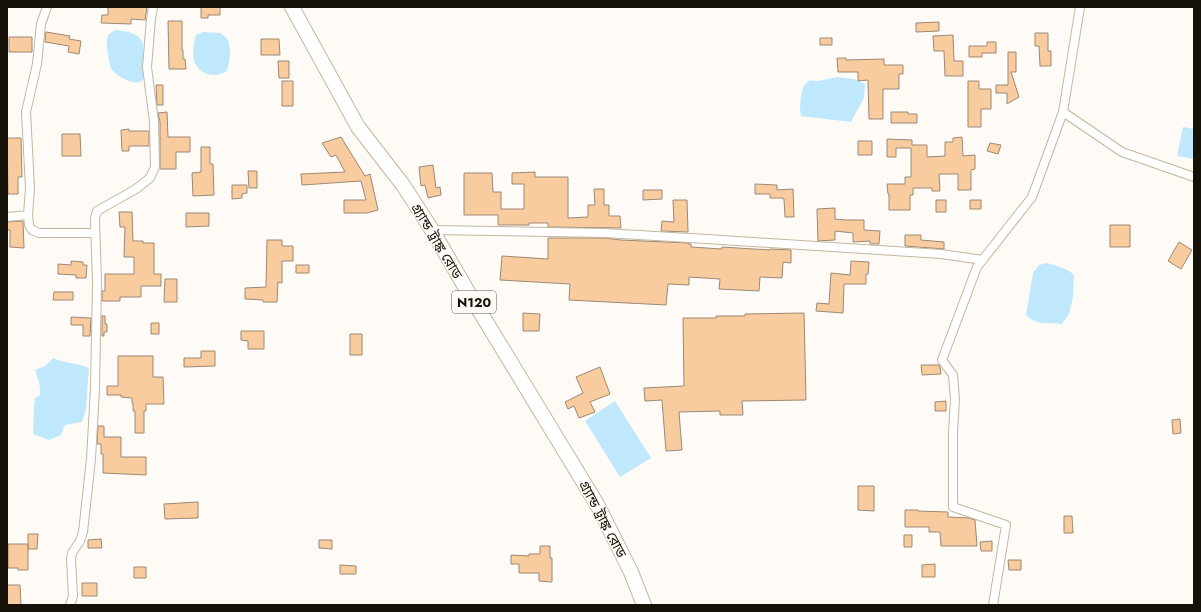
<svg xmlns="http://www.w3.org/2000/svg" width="1201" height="612" font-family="Jost,'Noto Sans Bengali',sans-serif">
<rect width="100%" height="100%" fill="#fefbf6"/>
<!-- water -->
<path fill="#bfe8fd" d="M116,30l13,2 5,2 4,2 5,7v37c-8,7 -25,-3 -31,-10 -3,-4 -6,-26 -5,-31 1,-5 4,-7 9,-9z
M203,32l18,1c2,2 6,5 7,8 4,8 1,21 -1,30 -15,9 -33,2 -34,-17 0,-7 1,-13 3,-19z
M837,77l17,2 11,5 -1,14 -13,24 -50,-6c-2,-8 -1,-32 8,-35 3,-1 6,0 9,0 7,-1 13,-3 19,-4z
M1183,127l11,2v30l-17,-3z
M1047,263c10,3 20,5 27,12l-1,22 -4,17 -7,10c-12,-1 -27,1 -36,-9l7,-42 6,-8z
M53,358c11,5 24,5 36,10l-3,41 -4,13 -17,3 -4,10 -12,5 -16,-6v-2l1,-26 1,-8 5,-3c1,-10 -2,-15 -5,-25l10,-4z
M615,401l36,57 -31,19 -35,-56z"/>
<!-- building -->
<path fill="#f9cc9f" stroke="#9c8874" d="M108,7h39l-2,13 -14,-1v5l-30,-1 1,-8h6z
M201,7h19v8h-12v3h-7z
M168,21h14v29h1v9h2l1,10h-17z
M939,22v9l-23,1v-9z
M46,32l24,4 -1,3 12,2 -2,13 -11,-2 1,-6 -24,-4z
M1035,33h13v18h3v15h-11l-1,-20h-4z
M953,35l1,26h9v15h-18l-1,-25h-10l-1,-15z
M9,37h23v15h-23z
M820,38h12v7h-12z
M261,39h18l1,16h-19z
M987,42h9v11h-14v4h-13v-11h18z
M1008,52h8v20h-5l8,25 -12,7v-11h-11v-8h12z
M837,58h9v2l38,-1v6h19v9h-4v15h-16v30h-14l-1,-39 -10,1v-9h-20z
M278,61h11v17h-10z
M282,81h11v25h-11z
M968,81h11v8h12v20h-10v18h-13z
M156,85h7v20h-6z
M167,112l1,25h22v15h-14v17h-16v-47l-2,-9z
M891,112h17v2h9v9h-26z
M129,129v2h20v15h-20v5h-7l-1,-21z
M62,134h18l1,22h-19z
M341,137l24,39 5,-2 8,36 -11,3h-23v-13h22l-5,-19 -59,4 -1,-11 44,-2 -9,-17 -5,2 -9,-14z
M962,137l1,19 12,-1v14l-4,1v20h-13v-16h-19l1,17h-8v-3h-19v7h-3v15h-21v-16h-1l-1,-10h18v-7h6v-29h-15v9h-9v-18l25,1v5h15v12l18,-1v-14h8v-4z
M7,138h14l1,39h-4v17h-10z
M858,141h14v14h-14z
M990,143l11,2 -3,9 -11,-3z
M201,147h9v17h3l1,31 -21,1 -1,-23 9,-1z
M433,165l3,23 4,-1 1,8 -13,3 -3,-13 -4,1 -2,-19z
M248,171h9v17h-8z
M535,172v5h33v41l20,-1v-12h7l-1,-16h10v16h5v11h11l1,12 -73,-1v-4h-19v2h-31v-10h-34v-42h28l1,19h8v17h23v-25h-12v-11z
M755,184l22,1v5l16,-1 1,28h-9l-1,-18h-1v-1h-13v-4h-15z
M232,185h15v8l-5,1v4l-10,1z
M643,190h19v9l-19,1z
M673,200h14l1,32 -27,-1 1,-10 12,1z
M936,200h10v12h-10z
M970,200h11v9h-11z
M835,208v11l11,1h18v10l16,1 -1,13h-9v-3l-17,1v-9l-18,-2v9l-17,1 -1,-32z
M119,212h13l1,29h10v2h11v31h7v12h-20v11h-21v4h-18v-10h3v-17h29v-17h-10l1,-30h-5z
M186,213h23v13l-23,1z
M23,221l1,27 -14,-1v-17h-3v-8z
M1110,225h20v22h-20z
M905,235h16v5l23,2v7l-39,-3z
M548,238h56l17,2 67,3v1h3v3l31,2v-2l48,3v-1l21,1v13l-8,-1 -1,16 -22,-1 -1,14 -40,-2 1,-10 -31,-2v8l-21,-1 -2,21 -97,-5 1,-16 -70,-4 2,-24 46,3z
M267,240h15v6h11v15h-11v22l-4,-1 -1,20h-14v-2l-18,-1v-11l21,-1z
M1179,242l13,8 -11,19 -13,-8z
M71,261l12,1v3h4l-1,13h-10v-3l-18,-1v-10l13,1z
M851,261l18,1 -1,12h-2v10h-22l-1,29 -27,-2 1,-8 12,1 2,-31 19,2z
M296,265h13v8h-13z
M165,279h12v23h-13z
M54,292h19v8h-20z
M523,313l17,1 -1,17h-16z
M804,313l2,87 -64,1 1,14h-23v-4l-41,1 3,38 -16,1 -4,-51 -17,1 -1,-13 40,-2 -1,-68h33v-2h29v-2z
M102,316h3v8h2v8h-3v4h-2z
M71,317l20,1 -1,18h-7v-11h-12z
M151,323h8v11h-8z
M241,331h23v18h-16v-8l-7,-1z
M350,334h12v21h-12z
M201,351h14v15l-31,1v-9h17z
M118,356h35v21h10l1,27h-18v7h-2v22h-9v-22h-2v-8h-1v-5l-11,-1v-2h-14v-9h11z
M921,365h18l1,2 1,7 -19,1z
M600,367l10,27 -20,8 5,10 -16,6 -5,-12 -6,3 -3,-7 18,-9 -7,-16z
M946,401v10h-11v-9z
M1180,419l1,14 -8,1 -1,-14z
M98,426h6v11h17v20h25v18l-43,-2v-19h-2v-10h-4z
M858,486h16v25l-16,-1z
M198,502v16l-33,1 -1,-15z
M905,510h13v1l30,1v5l21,1 6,2 2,26h-36l-1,-14h-11v-5h-24z
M1064,516h8l1,17h-9z
M28,534h10l-1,15h-9z
M904,535h8v12h-8z
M101,539l1,9h-14v-8z
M319,540h13v9l-13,-1z
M992,541v10h-11l-1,-9z
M8,544h20v26h-10v-2h-10z
M540,546h10v12h2v24l-13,-1v-8h-20v-9h-8v-9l18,1v-2h11z
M1008,560h13v10h-12z
M935,564v13h-13v-12z
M340,565l16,1v8h-16z
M134,567h12v11h-12z
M82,583h15v13h-15z
M7,585h13l1,20h-14z"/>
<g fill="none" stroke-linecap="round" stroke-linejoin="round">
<defs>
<path id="minor" d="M1080,7l-17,105 59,40 72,25
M28,215l1,10 3,5 7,3h56
M7,217l21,-2 2,-27 -4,-76 11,-48 4,-40 6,-17
M432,230l172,3 103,6 234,15 42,6
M70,605l3,-9 -2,-37 1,-6 8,-12 3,-9 8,-73 4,-70 2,-107 -2,-64 2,-7 39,-22 14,-11 5,-11 -1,-45 -7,-55 4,-48 2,-12
M993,605l13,-80 -53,-18v-75l2,-33 -2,-24 -11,-15 35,-93 55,-70 31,-85"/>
<path id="trunk" d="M292,7l66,120 45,58 29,45 36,62 130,214 33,66 13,33"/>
</defs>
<!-- minor casing -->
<use href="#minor" stroke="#c4b69d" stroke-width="10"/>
<!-- trunk casing -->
<use href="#trunk" stroke="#c4b69d" stroke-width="16"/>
<!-- minor -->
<use href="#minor" stroke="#fff" stroke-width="8"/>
<!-- trunk -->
<use href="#trunk" stroke="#fff" stroke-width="14"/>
</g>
<g text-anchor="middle" stroke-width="3" stroke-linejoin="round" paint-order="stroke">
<!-- shield labels -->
<rect fill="#fefbf6" stroke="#5c5850" stroke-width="1" x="452" y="291" width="44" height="22" rx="3"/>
<g font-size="13" font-weight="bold" fill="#171209">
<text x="474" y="307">N120</text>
</g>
<!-- street labels -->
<g font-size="14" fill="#171209" stroke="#fefbf6">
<text transform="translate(437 241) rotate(59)" y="5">গ্র্যান্ড ট্রাঙ্ক রোড</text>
<text transform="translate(603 519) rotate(62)" y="5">গ্র্যান্ড ট্রাঙ্ক রোড</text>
</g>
</g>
<!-- border -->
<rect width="1201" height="612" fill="none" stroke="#171209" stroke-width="16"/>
</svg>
